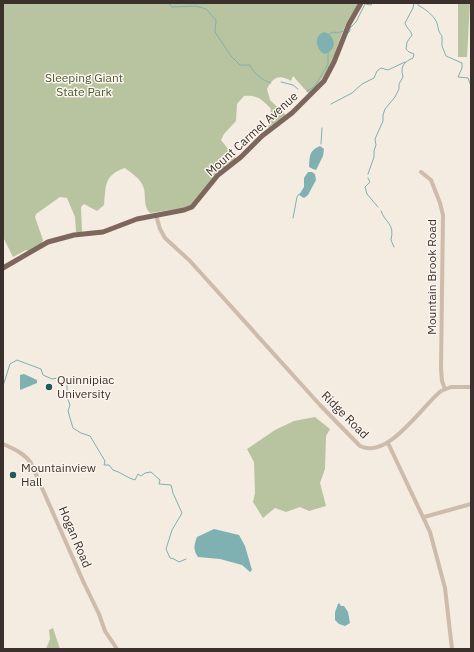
<svg xmlns="http://www.w3.org/2000/svg" width="474" height="652" font-family="'IBM Plex Sans',sans-serif">
<rect width="100%" height="100%" fill="#f4ebe1"/>
<!-- green -->
<path fill="#b8c4a0" d="M3,3h356c-6,9 -12,18 -16,28 -10,26 -13,42 -34,63l-16,-18 -2,5c-12,-7 -18,-4 -24,8l3,11 16,15 -18,13 3,-19c-9,-10 -14,-14 -27,-13l-7,8 -1,17 -12,13 -3,6 15,19 -47,48 -39,6c-8,-8 -3,-18 -7,-27 -3,-8 -12,-13 -18,-18 -21,7 -19,17 -21,37l-7,6 -13,-7 -3,3 1,25h-6l-1,-15 -8,-19 -7,-1 -24,17 -1,3 8,23 -2,4 -12,7 -3,-1 -13,7 -10,-20z
M458,3h12l-3,54h-9z
M315,417l15,12 -4,7 -1,33 -5,14 6,23 -17,5 -9,-4 -14,5 -11,-4 -12,10 -10,-16 2,-9 -1,-31 -7,-13 28,-19 19,-9z
M53,628l7,21h-14l4,-10 -1,-9z"/>
<!-- water -->
<path fill="#7fb0b2" d="M324,32c13,4 13,19 0,22 -8,-5 -11,-18 0,-22z
M320,146l4,3 -1,7 -7,14 -3,-1 -4,-2c1,-12 0,-16 11,-21z
M308,172h4l3,2 1,6 -8,15 -4,3 -5,-3 5,-8v-9z
M24,374l13,6v3l-17,7v-15z
M214,529l25,6 6,11 7,24 -2,2 -8,-7 -22,-6 -22,-2c-5,-7 -4,-12 -1,-20z
M339,603l2,3h3l4,6 2,11 -5,3 -6,-2 -4,-4v-8l3,-8z"/>
<g fill="none" stroke-linecap="round" stroke-linejoin="round">
<!-- stream -->
<path stroke="#7fb0b2" stroke-width="1" d="M168,3l4,4 24,-1 10,3 10,11 -1,12 16,24 9,9h10c4,9 12,15 21,18
M417,3l2,3c4,1 15,10 17,15 3,6 1,9 6,15v10l4,10 16,7v5l-4,9 10,1 3,8
M348,33l2,-2v-3l6,-6 9,-18 6,1 2,-2
M329,34l5,-2 3,1 6,-2
M281,82l12,3 5,4
M307,91l8,-5 13,-22v-12
M331,104l21,-11 10,-9 12,-6 3,-7 4,-3 7,2 17,-8
M321,144l1,-16
M368,174l6,-17v-6l2,-6 -1,-6 8,-18v-6l2,-6 10,-12 4,-8v-5l4,-7c-3,-11 1,-15 10,-19l1,-4 -5,-2 -3,-3 1,-7 5,-7c-1,-5 -6,-7 -7,-12l8,-15 1,-5
M368,178l2,4 -5,5 2,7 11,13
M381,211c4,12 14,12 10,29l3,7
M293,218l4,-21 2,-3
M3,386l7,-22 7,-4 24,9 2,6 9,4 10,-2 5,1v19l3,8 -2,6 5,17 8,5 9,3 15,25 -1,4h5l4,5c8,2 14,8 22,10l3,-6 3,2 4,-3 6,-1 9,8 -1,4 12,1 2,8 9,20 -10,17 -6,19 4,9 4,1 5,3 7,-3"/>
<!-- minor -->
<path stroke="#cdbbac" stroke-width="4" d="M421,172l10,8 9,23 3,12 -2,153 1,13 3,8
M156,215l4,14 5,9 25,23 130,144 40,41c28,14 62,-40 81,-55l10,-4h20
M388,443l42,89 15,56 7,61
M3,444c11,5 21,9 28,19l52,118 16,33 6,17 12,18
M424,517l47,-13"/>
<!-- major -->
<path stroke="#7d675c" stroke-width="5" d="M3,268l38,-22 7,-4 26,-7 29,-3 34,-13 47,-9 8,-3 26,-32 23,-18 21,-21 30,-23 32,-32 10,-19 15,-38 12,-21"/>
</g>
<!-- markers -->
<g fill="#1f5a5e" stroke="#fbf5ee" stroke-width="1.5">
<circle cx="49" cy="387" r="4"/>
<circle cx="13" cy="475" r="4"/>
</g>
<g text-anchor="middle" stroke-width="3" stroke-linejoin="round" paint-order="stroke">
<!-- park labels -->
<g font-size="12" fill="#4a5a2e" stroke="#fbf5ee">
<text x="84" y="82">Sleeping Giant<tspan x="84" dy="14">State Park</tspan></text>
</g>
<!-- street labels -->
<g font-size="12" fill="#3b302b" stroke="#fbf5ee">
<text transform="translate(252 134) rotate(-42)" y="4">Mount Carmel Avenue</text>
<text transform="translate(432 277) rotate(-90)" y="4">Mountain Brook Road</text>
<text transform="translate(345 415) rotate(45)" y="4">Ridge Road</text>
<text transform="translate(75 537) rotate(67)" y="4">Hogan Road</text>
</g>
<!-- poi labels -->
<g font-size="12" fill="#3b302b" stroke="#fbf5ee" text-anchor="start">
<text x="57" y="384">Quinnipiac<tspan x="57" dy="14">University</tspan></text>
<text x="21" y="472">Mountainview<tspan x="21" dy="14">Hall</tspan></text>
</g>
</g>
<!-- border -->
<rect width="474" height="652" fill="none" stroke="#3b302b" stroke-width="8"/>
</svg>
